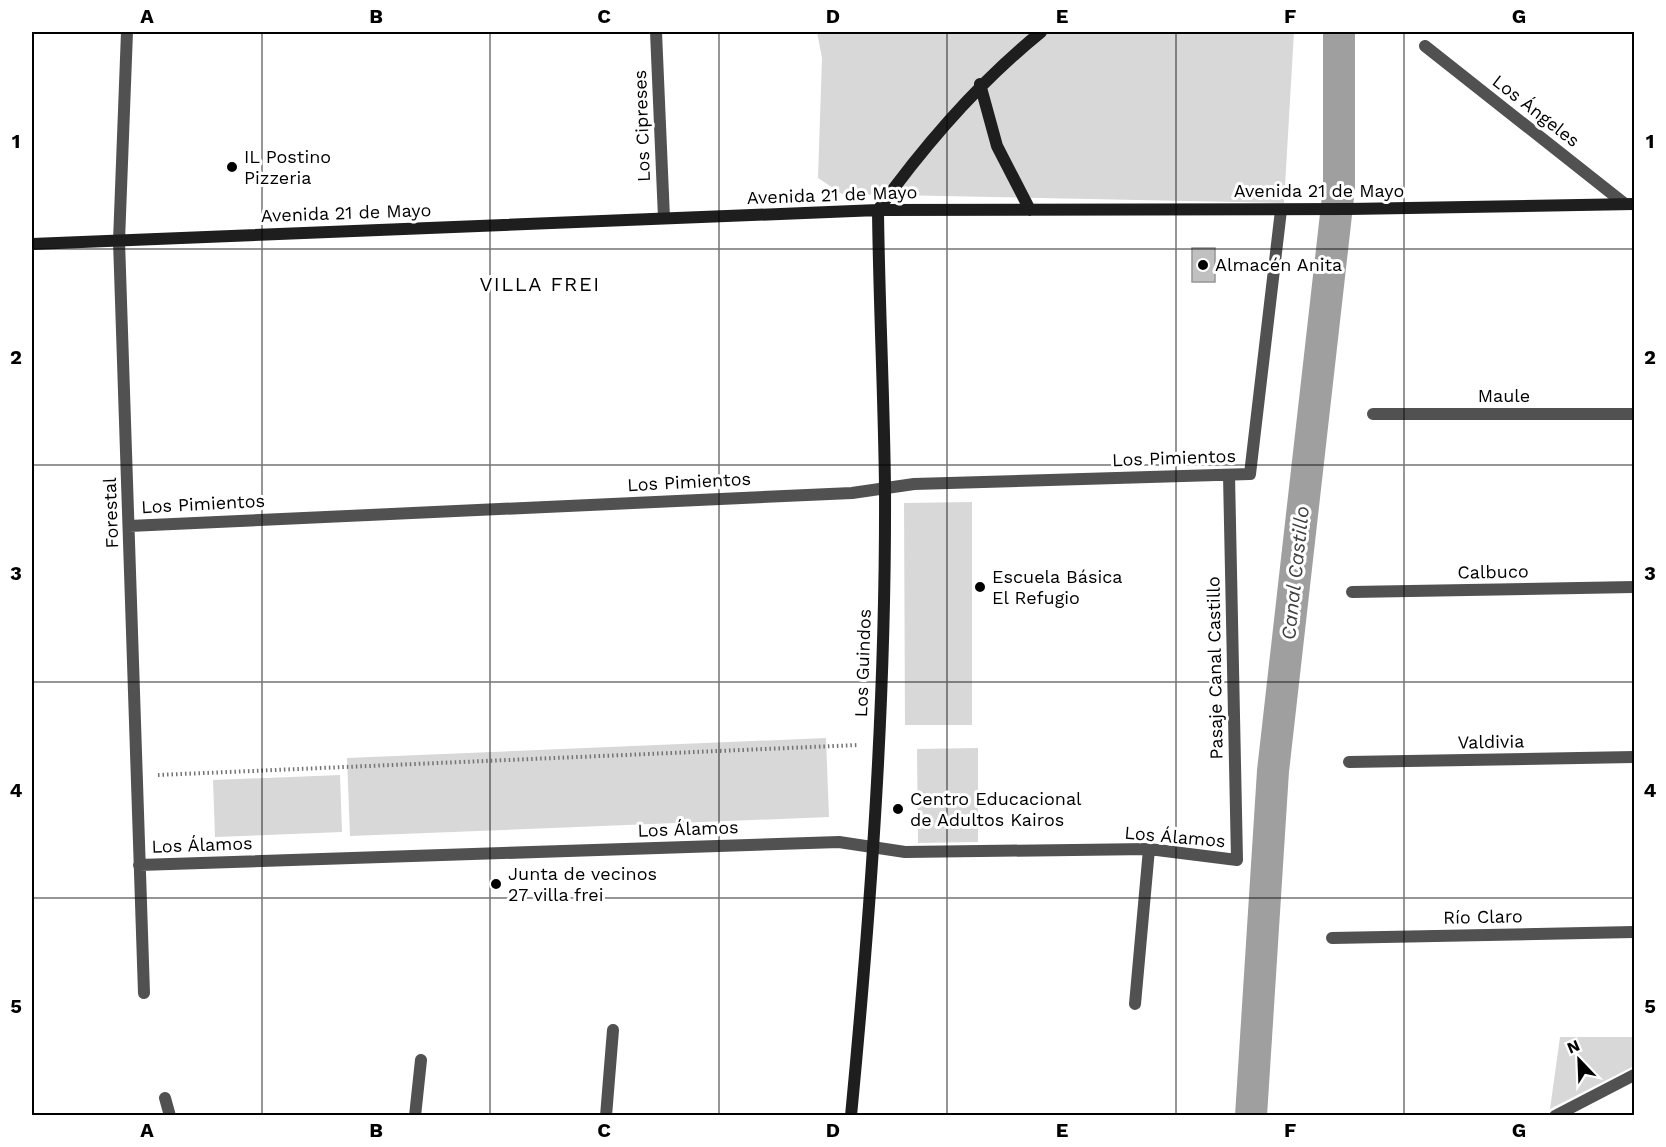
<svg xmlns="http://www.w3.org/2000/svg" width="1666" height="1147" font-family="'Work Sans',sans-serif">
<rect width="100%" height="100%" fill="#fff"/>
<!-- green -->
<path fill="#d8d8d8" d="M817,32h477l-10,171 -442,-9 -24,-16 4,-120z
M972,502v223h-67l-1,-222z
M826,738l3,79 -479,19 -3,-78z
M978,748v94l-60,1 -1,-94z
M340,775l2,57 -127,5 -2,-57z
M1560,1037h74v29l-84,43z"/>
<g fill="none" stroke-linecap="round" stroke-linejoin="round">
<!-- canal -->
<path stroke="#9f9f9f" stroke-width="32" d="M1251,1116l22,-345 66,-583v-156"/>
</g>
<!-- building -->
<path fill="#c0c0c0" stroke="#959595" stroke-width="1.5" d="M1192,248h23v34h-23z"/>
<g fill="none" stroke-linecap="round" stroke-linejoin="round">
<!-- path -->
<path stroke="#737373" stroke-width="4" stroke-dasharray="1.5 3" stroke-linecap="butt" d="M158,775l700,-30"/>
<!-- street -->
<path stroke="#515151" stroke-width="12" d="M127,32l-8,209 25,752
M656,32l8,186
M1425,46l200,158
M1373,414h261
M129,526l723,-33 62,-9 336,-10 31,-264
M1352,592l282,-5
M1349,762l285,-5
M139,865l700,-23 66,10 244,-3 88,11 -8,-385
M1332,938l302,-6
M1135,1004l14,-155
M165,1098l5,18
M415,1116l6,-56
M606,1116l7,-86
M1555,1116l79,-41"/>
<!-- secondary -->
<path stroke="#1e1e1e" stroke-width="12" d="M980,84l17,62 33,64
M878,210c48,-67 99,-126 163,-178
M32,244l846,-34 471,-1 285,-5
M851,1116c20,-209 35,-419 34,-628 -1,-93 -6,-185 -7,-278"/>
</g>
<!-- grid -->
<path fill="none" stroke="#000" stroke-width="1.5" stroke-opacity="0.55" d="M262,32v1084M490,32v1084M719,32v1084M947,32v1084M1176,32v1084M1404,32v1084M32,249h1602M32,465h1602M32,682h1602M32,898h1602"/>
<!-- markers -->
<g fill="#000" stroke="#fff" stroke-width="2">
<circle cx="232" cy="167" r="6"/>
<circle cx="1203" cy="265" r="6"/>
<circle cx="980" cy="587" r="6"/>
<circle cx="898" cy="809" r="6"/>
<circle cx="496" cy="884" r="6"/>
</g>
<g text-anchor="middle" stroke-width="6" stroke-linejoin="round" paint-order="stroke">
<!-- street labels -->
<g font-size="18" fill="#000" stroke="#fff">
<text transform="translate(1536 111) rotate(38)" y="6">Los Ángeles</text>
<text transform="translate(642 126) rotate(-92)" y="6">Los Cipreses</text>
<text x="1319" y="197">Avenida 21 de Mayo</text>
<text transform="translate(832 195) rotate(-2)" y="6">Avenida 21 de Mayo</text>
<text transform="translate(346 213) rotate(-2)" y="6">Avenida 21 de Mayo</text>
<text x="1504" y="402">Maule</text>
<text transform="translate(1174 458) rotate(-2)" y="6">Los Pimientos</text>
<text transform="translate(689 482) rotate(-3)" y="6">Los Pimientos</text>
<text transform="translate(203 504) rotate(-3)" y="6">Los Pimientos</text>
<text transform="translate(111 513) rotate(-92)" y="6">Forestal</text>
<text transform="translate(1493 572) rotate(-1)" y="6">Calbuco</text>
<text transform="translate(863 663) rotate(-88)" y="6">Los Guindos</text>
<text transform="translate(1215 668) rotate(-91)" y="6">Pasaje Canal Castillo</text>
<text transform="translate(1491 742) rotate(-1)" y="6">Valdivia</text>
<text transform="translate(688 829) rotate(-2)" y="6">Los Álamos</text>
<text transform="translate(1175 837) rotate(5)" y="6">Los Álamos</text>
<text transform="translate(202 845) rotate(-2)" y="6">Los Álamos</text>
<text transform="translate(1483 917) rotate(-1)" y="6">Río Claro</text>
</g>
<!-- poi labels -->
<g font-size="18" fill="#000" stroke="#fff" text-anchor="start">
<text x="244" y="163">IL Postino<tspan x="244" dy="21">Pizzeria</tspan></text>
<text x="1215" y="271">Almacén Anita</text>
<text x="992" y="583">Escuela Básica<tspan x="992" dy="21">El Refugio</tspan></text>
<text x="910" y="805">Centro Educacional<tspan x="910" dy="21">de Adultos Kairos</tspan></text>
<text x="508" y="880">Junta de vecinos<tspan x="508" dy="21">27 villa frei</tspan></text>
</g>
<!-- neighbourhood labels -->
<g font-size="20" letter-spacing="1.5" fill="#000" stroke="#fff">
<text x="540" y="291">VILLA FREI</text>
</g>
<!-- water labels -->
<g font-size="20" font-style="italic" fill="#404040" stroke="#fff">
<text transform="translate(1295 573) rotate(-84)" y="7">Canal Castillo</text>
</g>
</g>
<!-- border -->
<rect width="1666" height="1147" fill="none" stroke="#ffffff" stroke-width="66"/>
<!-- north arrow -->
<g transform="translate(1579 1060) rotate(337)" stroke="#ffffff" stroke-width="4.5" paint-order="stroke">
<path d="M0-4.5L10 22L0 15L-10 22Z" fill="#000000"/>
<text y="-9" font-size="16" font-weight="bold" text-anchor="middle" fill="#000000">N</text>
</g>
<rect x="33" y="33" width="1600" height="1081" fill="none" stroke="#000" stroke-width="2"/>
<g font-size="20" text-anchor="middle" font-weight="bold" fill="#000">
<text x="147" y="23">A</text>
<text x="376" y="23">B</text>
<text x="604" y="23">C</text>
<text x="833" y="23">D</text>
<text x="1062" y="23">E</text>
<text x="1290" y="23">F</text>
<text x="1519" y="23">G</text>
<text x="16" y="148">1</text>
<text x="1650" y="148">1</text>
<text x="16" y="364">2</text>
<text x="1650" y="364">2</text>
<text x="16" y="580">3</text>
<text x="1650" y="580">3</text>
<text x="16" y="797">4</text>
<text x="1650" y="797">4</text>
<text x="16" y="1013">5</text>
<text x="1650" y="1013">5</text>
<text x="147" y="1137">A</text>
<text x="376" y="1137">B</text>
<text x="604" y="1137">C</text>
<text x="833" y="1137">D</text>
<text x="1062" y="1137">E</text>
<text x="1290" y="1137">F</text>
<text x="1519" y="1137">G</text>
</g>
</svg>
